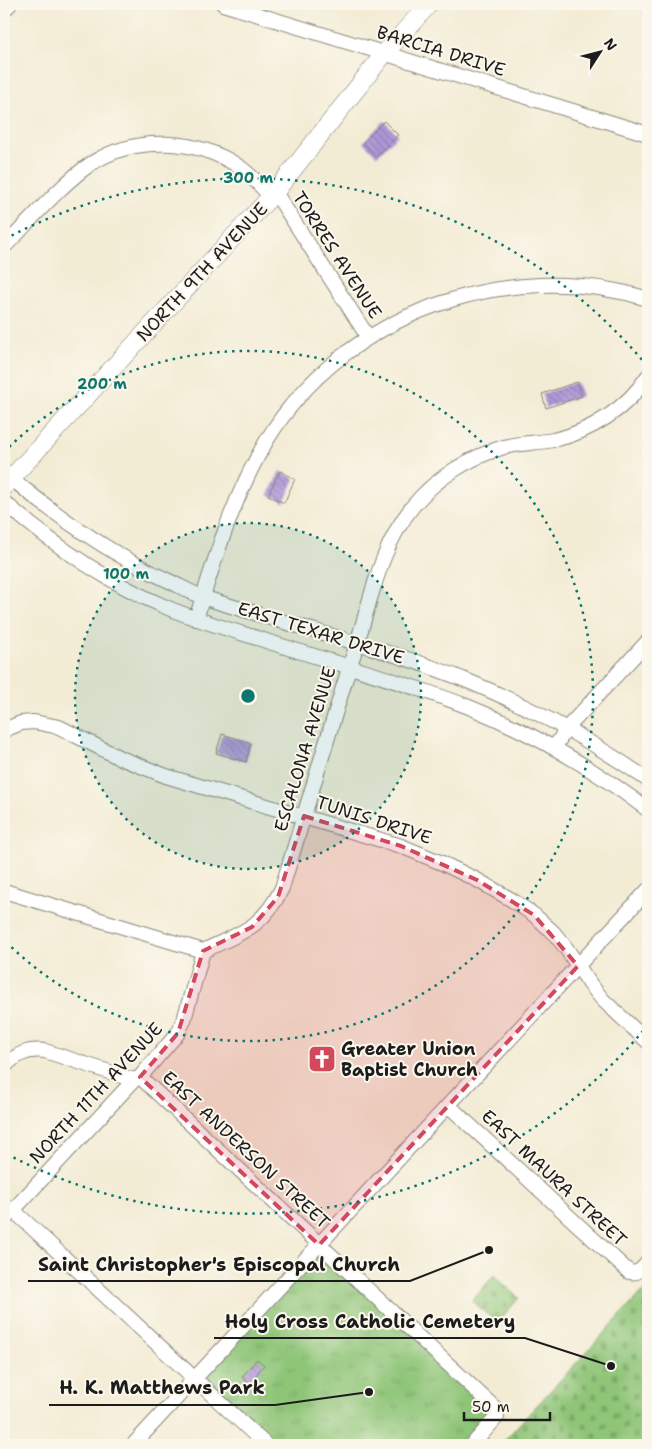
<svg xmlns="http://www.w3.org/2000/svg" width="652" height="1449" font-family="'Shantell Sans',sans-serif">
<defs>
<pattern id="cemetery-stones" width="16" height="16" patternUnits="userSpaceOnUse" patternTransform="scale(1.25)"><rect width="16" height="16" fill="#8ec577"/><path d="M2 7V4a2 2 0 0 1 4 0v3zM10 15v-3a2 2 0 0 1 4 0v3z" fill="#7aa966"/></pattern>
<pattern id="park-tufts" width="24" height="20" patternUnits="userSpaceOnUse" patternTransform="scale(1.25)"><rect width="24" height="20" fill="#8ec577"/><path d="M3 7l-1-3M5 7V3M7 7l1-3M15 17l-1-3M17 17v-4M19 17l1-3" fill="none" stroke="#7aa966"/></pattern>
<pattern id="building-back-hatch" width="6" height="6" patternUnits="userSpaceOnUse" patternTransform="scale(1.25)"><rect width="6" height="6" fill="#b097d9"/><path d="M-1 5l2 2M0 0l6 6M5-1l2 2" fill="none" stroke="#8e7aaf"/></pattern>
</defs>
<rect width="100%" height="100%" fill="#fbf7ec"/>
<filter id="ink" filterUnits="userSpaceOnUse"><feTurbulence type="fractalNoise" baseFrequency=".02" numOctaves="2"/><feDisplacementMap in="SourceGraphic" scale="10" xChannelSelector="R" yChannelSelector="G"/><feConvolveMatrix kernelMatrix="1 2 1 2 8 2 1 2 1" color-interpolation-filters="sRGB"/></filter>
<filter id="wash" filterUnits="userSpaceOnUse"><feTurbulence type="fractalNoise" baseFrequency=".0096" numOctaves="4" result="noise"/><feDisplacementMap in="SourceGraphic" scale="20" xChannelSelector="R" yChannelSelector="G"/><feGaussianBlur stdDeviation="1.12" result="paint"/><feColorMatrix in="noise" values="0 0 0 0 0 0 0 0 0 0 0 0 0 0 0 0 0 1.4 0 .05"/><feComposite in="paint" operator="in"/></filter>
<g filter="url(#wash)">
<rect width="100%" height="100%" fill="#f3ecd5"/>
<!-- cemetery -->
<path fill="url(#cemetery-stones)" stroke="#55704a" d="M494,1275l25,23 -22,25 -25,-22z
M648,1286v159h-148z"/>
<!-- park -->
<path fill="url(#park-tufts)" stroke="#55704a" d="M319,1245l176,163 -23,37h-206l-72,-66z"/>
<g id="blocks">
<!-- building -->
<path fill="url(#building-back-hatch)" d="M384,121l14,14 -21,21 -14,-14z
M577,382l5,14 -36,12 -4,-14z
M280,471l15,8 -11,24 -16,-8z
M222,734l29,9 -5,19 -30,-9z
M257,1359l7,6 -9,11 3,3 -6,7 -10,-9z"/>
</g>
</g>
<g filter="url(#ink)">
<use href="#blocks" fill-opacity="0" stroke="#888478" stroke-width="1"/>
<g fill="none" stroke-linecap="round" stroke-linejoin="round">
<defs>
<path id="minor" d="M223,4l425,130
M4,10l6,-6
M275,192l93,145
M4,247c26,-26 58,-64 88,-84 44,-28 106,-25 149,5 11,8 20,18 30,29
M11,478c49,41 100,76 158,103 11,5 22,12 34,16 19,7 39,12 58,18 69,21 141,39 209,67 63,26 122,59 178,98
M4,502c49,43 103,80 164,106 29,12 59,21 89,30 70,23 143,42 212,69 64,26 124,61 179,103
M196,619c19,-61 38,-124 71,-179 77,-127 241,-184 381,-141
M4,730l17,-7 13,-1 25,5 59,30 48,19 235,70 41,17 35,17 35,20 22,15 19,17 13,16 24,36 13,16 45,42
M554,748l13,-20 81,-87
M4,891l199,60c37,-18 60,-23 79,-63l67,-220c20,-55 27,-116 64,-162 23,-28 57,-49 91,-59 16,-4 33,-4 49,-7 38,-8 74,-32 95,-64
M4,1067c12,-13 24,-18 41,-16l89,29
M140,1077l355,331 2,9 -25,28
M449,1106l180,166c10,2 13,-3 19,-10
M13,1210l253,235
M4,1220l130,-140 6,-3 38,-44 6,-13 19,-69
M133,1445l515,-555"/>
<path id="major" d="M4,486l271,-294 109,-138 45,-50"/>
</defs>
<!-- minor casing -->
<use href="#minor" stroke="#888478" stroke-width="16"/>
<!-- major casing -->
<use href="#major" stroke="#888478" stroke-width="19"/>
<!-- minor -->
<use href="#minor" stroke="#fff" stroke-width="14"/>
<!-- major -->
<use href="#major" stroke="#fff" stroke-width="18"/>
</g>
</g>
<!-- marked area -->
<path fill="#d1495b" fill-opacity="0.2" stroke="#d1495b" stroke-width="4" stroke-dasharray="10 6" stroke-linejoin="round" d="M304,816l97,30 76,34 57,35 44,51 -259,279 -179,-168 38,-44 25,-82 49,-24 26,-30z"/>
<!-- distance rings -->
<circle cx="248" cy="696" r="173" fill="#0f766e" fill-opacity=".12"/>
<g fill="none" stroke="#0f766e" stroke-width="2.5" stroke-dasharray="2.5 5">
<circle cx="248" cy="696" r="173"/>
<path d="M4 452A345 345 0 1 1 4 940"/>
<path d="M648 1025A518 518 0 0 1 5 1153M5 239A518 518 0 0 1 648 367"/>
</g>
<!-- icons -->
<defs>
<symbol id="church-square" viewBox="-11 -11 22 22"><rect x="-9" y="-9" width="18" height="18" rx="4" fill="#d1495b" stroke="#fbf7ec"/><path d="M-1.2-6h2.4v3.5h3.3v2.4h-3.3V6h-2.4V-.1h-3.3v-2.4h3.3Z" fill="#fff"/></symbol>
</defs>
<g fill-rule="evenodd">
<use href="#church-square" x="306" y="1043" width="32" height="32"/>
</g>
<g text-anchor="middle" stroke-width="4" stroke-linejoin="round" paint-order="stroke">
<!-- street labels -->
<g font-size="18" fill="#1c1c1c" stroke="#fbf7ec">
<text transform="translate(441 51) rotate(17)" y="6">BARCIA DRIVE</text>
<text transform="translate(337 255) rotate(57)" y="6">TORRES AVENUE</text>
<text transform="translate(202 272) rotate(-47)" y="6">NORTH 9TH AVENUE</text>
<text transform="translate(321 633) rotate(17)" y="6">EAST TEXAR DRIVE</text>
<text transform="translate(305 749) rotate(-73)" y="6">ESCALONA AVENUE</text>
<text transform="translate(374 820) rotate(18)" y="6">TUNIS DRIVE</text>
<text transform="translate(96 1093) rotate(-47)" y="6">NORTH 11TH AVENUE</text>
<text transform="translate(246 1150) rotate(43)" y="6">EAST ANDERSON STREET</text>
<text transform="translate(554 1178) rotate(43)" y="6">EAST MAURA STREET</text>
</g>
<!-- poi labels -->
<g font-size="18" font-weight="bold" fill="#1c1c1c" stroke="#fbf7ec" text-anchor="start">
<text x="341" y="1055">Greater Union<tspan x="341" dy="21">Baptist Church</tspan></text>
</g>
</g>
<circle cx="248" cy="696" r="8" fill="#0f766e" stroke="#fbf7ec" stroke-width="2.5"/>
<g font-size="15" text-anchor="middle" font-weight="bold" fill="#0f766e" stroke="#fbf7ec" stroke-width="4" stroke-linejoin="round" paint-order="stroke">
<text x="248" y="183">300 m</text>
<text x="102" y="389">200 m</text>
<text x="126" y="579">100 m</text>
</g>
<!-- callouts -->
<path fill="none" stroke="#1c1c1c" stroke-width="2" d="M489 1250L410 1281H28M611 1366L525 1338H214M369 1392L275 1405H49"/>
<g fill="#1c1c1c" stroke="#fbf7ec" stroke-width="2">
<circle cx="489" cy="1250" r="5"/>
<circle cx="611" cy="1366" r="5"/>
<circle cx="369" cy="1392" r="5"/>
</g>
<g font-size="19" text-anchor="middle" font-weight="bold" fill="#1c1c1c" stroke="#fbf7ec" stroke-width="4" stroke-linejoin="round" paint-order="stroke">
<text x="219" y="1271">Saint Christopher's Episcopal Church</text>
<text x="370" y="1328">Holy Cross Catholic Cemetery</text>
<text x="162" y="1394">H. K. Matthews Park</text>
</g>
<!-- margin -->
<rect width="652" height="1449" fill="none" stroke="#fbf7ec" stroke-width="20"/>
<!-- north arrow -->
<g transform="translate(600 52) rotate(54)" stroke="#fbf7ec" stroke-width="4" paint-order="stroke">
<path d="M0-4L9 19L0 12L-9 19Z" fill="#1c1c1c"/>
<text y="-8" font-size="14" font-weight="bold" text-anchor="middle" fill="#1c1c1c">N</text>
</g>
<!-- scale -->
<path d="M464 1412v8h86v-8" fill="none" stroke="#1c1c1c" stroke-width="2.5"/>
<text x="472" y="1412" font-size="15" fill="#1c1c1c" stroke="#fbf7ec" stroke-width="4" paint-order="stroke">50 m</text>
</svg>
